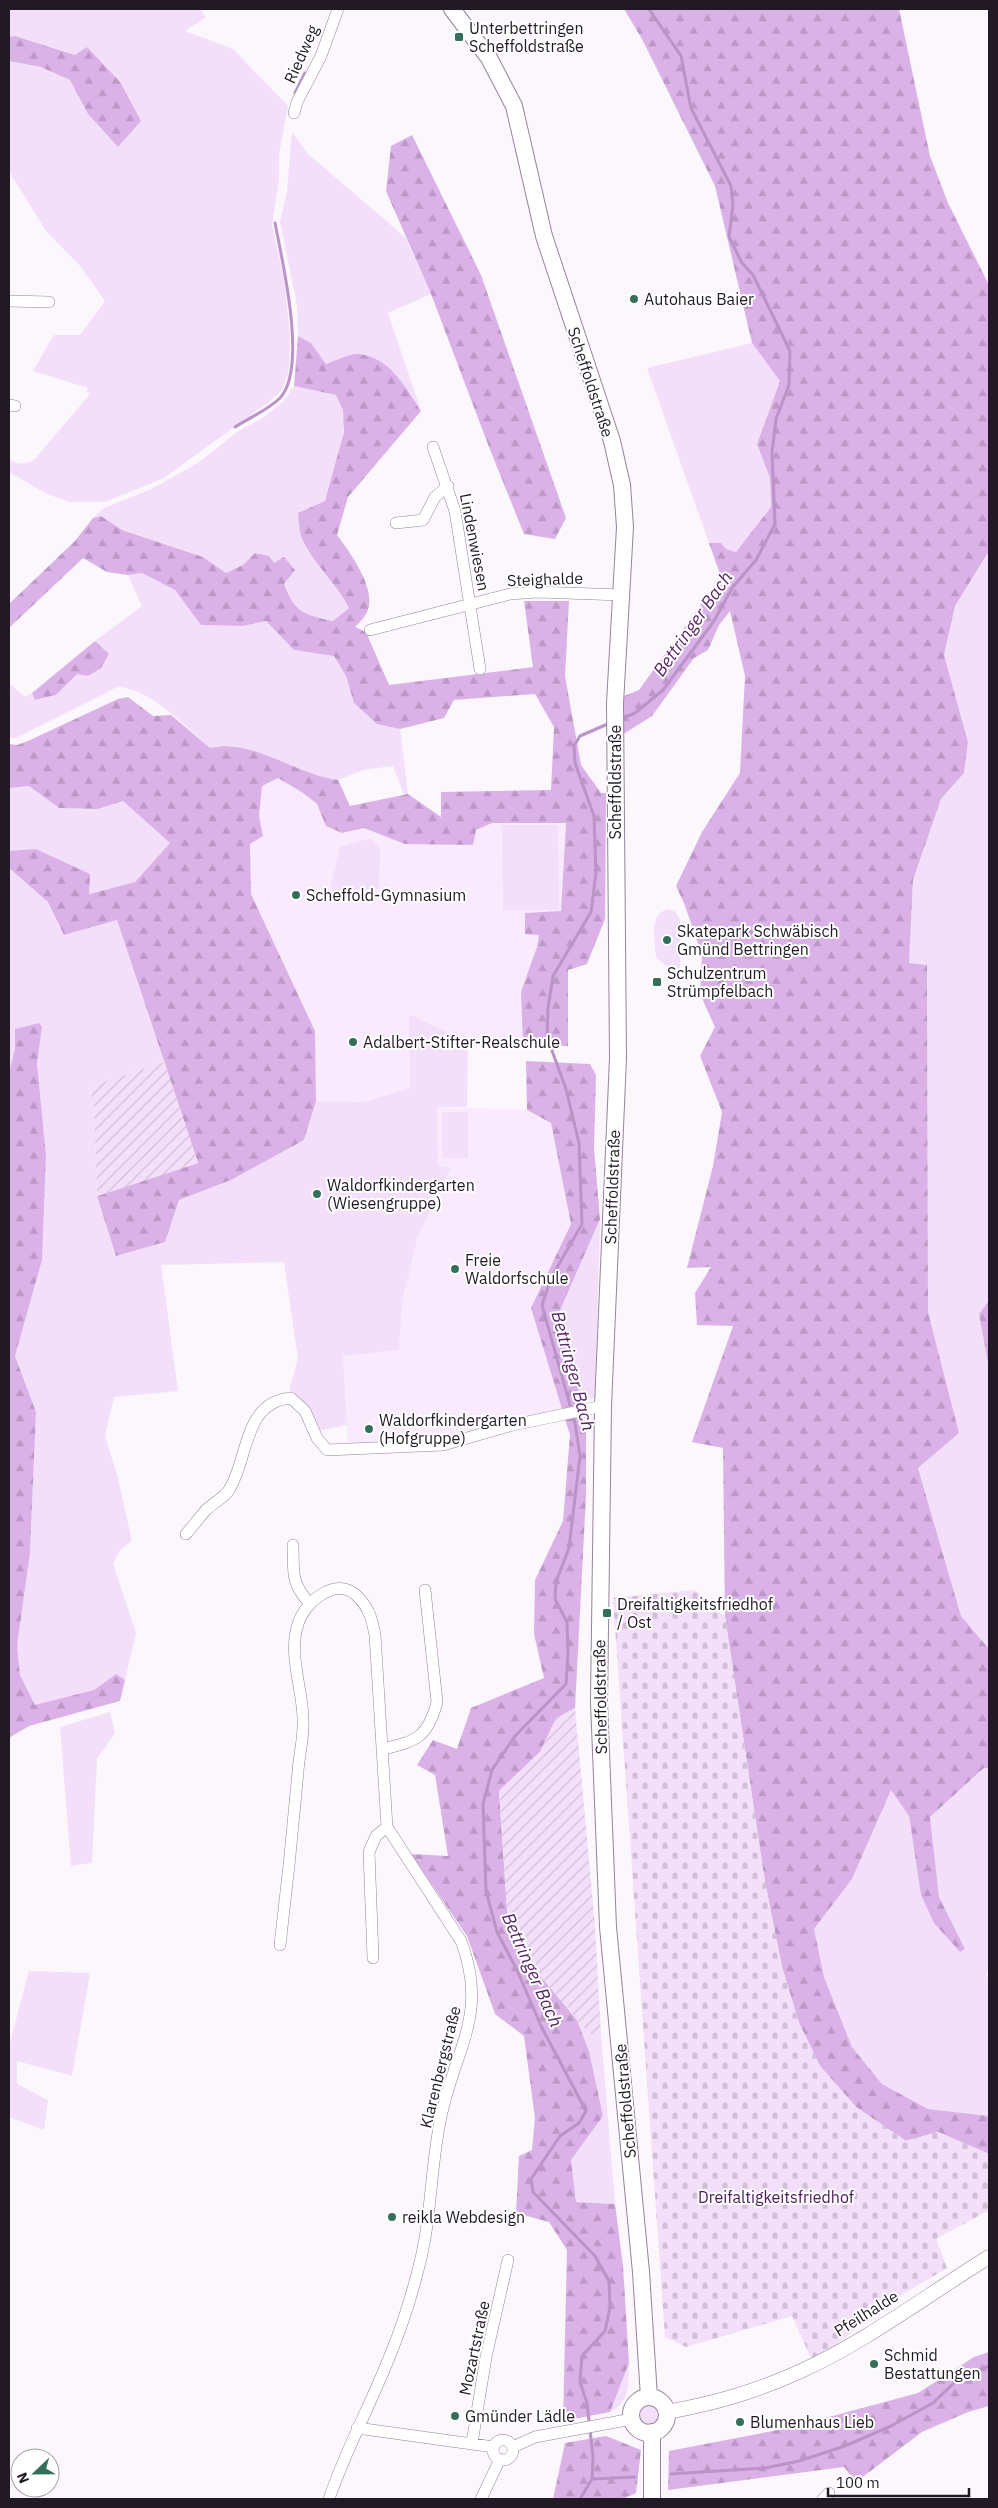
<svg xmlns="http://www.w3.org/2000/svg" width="998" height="2508" font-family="'IBM Plex Sans',sans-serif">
<defs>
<pattern id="forest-firs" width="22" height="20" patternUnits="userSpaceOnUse" patternTransform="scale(1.25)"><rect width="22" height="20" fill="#dbb2e8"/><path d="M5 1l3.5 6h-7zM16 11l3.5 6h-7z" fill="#bc98c7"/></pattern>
<pattern id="cemetery-stones" width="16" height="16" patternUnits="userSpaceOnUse" patternTransform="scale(1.25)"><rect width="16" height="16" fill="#f3dffa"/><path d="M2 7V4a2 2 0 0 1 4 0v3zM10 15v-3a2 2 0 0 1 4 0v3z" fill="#d0bfd6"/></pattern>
<pattern id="garden-furrows" width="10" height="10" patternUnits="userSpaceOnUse" patternTransform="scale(1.25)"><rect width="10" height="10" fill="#f3dffa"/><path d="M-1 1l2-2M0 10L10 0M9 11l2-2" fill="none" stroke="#d0bfd6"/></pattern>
</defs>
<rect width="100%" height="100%" fill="#fbf7fc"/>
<!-- built -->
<path fill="#f9eafe" d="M278,778l25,15 14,12 10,21 15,7 22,-5 41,16 71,-14 16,-7h74l-5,89 -36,1 14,22 -2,12 -16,45 2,53 -55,-3 -59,-28 1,74 -46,14 -48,-1 -1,-70 -64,-137 -1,-50 13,-8 -4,-20 3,-30z
M437,1107l90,3 24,13 20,101 -40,84 31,101 -122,33 -92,2 -5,-88 56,-6 3,-48 16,-65 33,-70 -13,-1z"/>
<!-- grass -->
<path fill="#f3dffa" d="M9,9h191l6,8 -21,14 48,18 55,57 -9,49v24l-7,46 12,54 6,55 -1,36 -7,20 -12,11 -106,77 -59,24h-35l-23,-8 -38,-22v-13c10,6 16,6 26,0l55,-65 -4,-3 2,-3 -55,-17 21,-36h26l25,-34 -24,-34 -35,-36 -37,-60v-110l32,6 29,13 18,34 30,33 22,-26 -53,-74 -11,8 -61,-19 -6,1z
M292,132l16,22 97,83 26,57 -43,19 33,98 -27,-39 -36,-18 -32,10 -15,-21 -13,-7 -1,-31 -17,-83 7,-30z
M752,343l28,38 -23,63 13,34 1,29 -35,45 -10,-3 -5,-6h-12l-62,-175z
M294,386l42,9c2,5 5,9 7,14 8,29 -25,110 -36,140l34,42 8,17 -16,13 -28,-6 -14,-13 -17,-39 -19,-10 -12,12 -17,8 -23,-16 -81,-27 -21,-14 -8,2 9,-9 49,-20 47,-26 39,-31 24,-13 22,-17z
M989,551v1098l-28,-33 -43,-149 41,-34 -31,-121 -1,-347 -18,-1 4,-84 28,-81 23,-26 4,-31 -24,-87 11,-49z
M142,573l33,17 26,35 42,1 23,-5 28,29 40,6 12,20 8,27 23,21 23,5 8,65 -4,1 -11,-29 -30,4 -25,10 -13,-2 -107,-32 -8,2c-24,-21 -60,-60 -93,-61l-101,51h-7v-55l16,14 7,-4 3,7 21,-5 21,-21 32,-20 -14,-13 47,-35 -14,-31z
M29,786l30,22 39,1 25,-8 47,42 -35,39 -47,12 -79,-29v-77z
M502,825h56l1,85h-56z
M371,838l9,11 -1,39 -23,9 -11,-6 -13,3 -1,-9 9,-38z
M9,868l39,34 16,33 53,-15 47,142 -75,25 5,19 3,90 19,60 49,-14 14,-42 52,-20 73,-40 12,-39 48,1 46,-14 -1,-74 59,28 -1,65h-30l1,59 13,1 -33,70 -16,65 -3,48 -56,6 4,69 -30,6 -9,-22 -19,-19 9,-31 -14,-97 -123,3 17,126 -64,6 -9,39 12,38 15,67 -12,9 -7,14 23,69 -11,47 -9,-6 -22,16 -59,16 -15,-31 -3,-29 13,-93 6,-141 -21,-56 27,-96 4,-105 -9,-92 5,-36 -27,3v19l-6,24z
M667,909l9,3 4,8v56l-24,-18c-1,-17 -8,-42 11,-49z
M442,1112h26v46h-26z
M600,1219l-5,178 -13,5 -24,-87z
M110,1712l5,21 -18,26 -5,104 -21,3 -11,-139z
M985,1768h4v202l-3,6 3,2v138l-61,-7 -46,-25 -30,-37 -28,-70 -10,-48 38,-50 39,-89 18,26 12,79 44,54 -26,-52 -9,-80z
M29,1971l61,2 -18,103 -55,-15v23l31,16 -4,30 -35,-13v-71z
M577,2020l12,14h12l14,170 -39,-2 -5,-42 32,-44 -14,-65z
M629,2363c-1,21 2,39 -19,49z
M638 2415a11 11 0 1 1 22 0a11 11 0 1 1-22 0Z"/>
<!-- forest -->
<path fill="url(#forest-firs)" d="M624,9h275l31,147 18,47 41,82v266l-34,55 -11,49 24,87 -4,31 -23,26 -28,81 -4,83 18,2 1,347 31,121 -41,35 43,148 28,33v119h-5l-54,49 9,80 26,52 -5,3 -26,-29 -13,-28 -12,-79 -18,-26 -39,89 -38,50 10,48 28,70 30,37 46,25 61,7v38l-51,-22 -32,9 -50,-34 -36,-41 -21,-43 -17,-56 -17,-85 -40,-265 -2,-169 -31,-6 41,-116 -36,-1 -2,-32 16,-26 -24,1 26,-102 9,-54 -22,-56 15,-29 -15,-33 2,-39 -18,-52 -8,-17 26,-54 38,-59 5,-97 -15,-65 -11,14 -11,25 -14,8 -42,58 -30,19 2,-39 15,-6 82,-113 -12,-34h12l5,6 10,3 35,-45 -1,-29 -13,-34 23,-63 -28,-38 -37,-157 -73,-147z
M15,36l60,19 12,-8 33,35 21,39 -23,26 -30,-33 -18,-34 -29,-13 -32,-6v-24z
M412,135l69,140 85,243 -11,21 -31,-5 -35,-87 -58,-153 -45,-103 5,-45z
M298,336l13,7 15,21c9,-3 24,-11 33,-10 32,4 46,33 62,57l-73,86 -11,38c12,16 41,55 30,77 -2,5 -8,11 -12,15l11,5 23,53 144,-18 -9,-66h45l-4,75 16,89 20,28h5l-1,126 -18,45 -19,6v76l-45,-1 -2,-53 16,-45 2,-12 -14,-1v-21l36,-2 5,-88h-74l-16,7 -3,15 -68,-1 -41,-16 -22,5 -16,-7 -9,-22 -14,-11 -25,-15 -16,8 -3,30 4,20 -13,8 1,50 64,137 1,70 -12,39 -73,40 -52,20 -14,42 -49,14 -19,-60 101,-33 -81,-243 -53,15 -16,-33 -39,-34v-17l27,-2 54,25 -1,20 46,-12 35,-39 -47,-42 -25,8 -39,-1 -30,-22 -20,2v-44l8,1 11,-4 90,-42 10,-2 25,19 18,-1 39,33c43,-10 86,27 128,32l12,26 58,-12 33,23v-25l110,-2 3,-63 -19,-33 -81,6 -10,18 -44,11 -23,-5 -23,-21 -8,-27 -12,-20 -40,-6 -28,-29 -23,5 -42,-1 -26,-35 -33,-17 -14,2 -21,-3 -24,-14 -74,70v-24l66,-63 18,-23 8,-2 21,14 81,27 23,16 17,-8 12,-12 14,3 5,7 10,-6 11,13 -11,14c11,29 20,31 49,37l16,-13c-13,-26 -37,-45 -48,-72 -2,-7 -2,-15 -3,-23l27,-12 19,-69 -1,-22 -7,-15 -42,-9z
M95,641l14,13 -8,14 -13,8 -11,-2 -21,21 -21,5 -3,-7z
M39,1023l3,4 -5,36 9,92 -4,105 -27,96 21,56 -6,141 -13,93 3,29 15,30 59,-15 22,-16 9,6 -5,21 -91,25 -20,12v-665l6,-24v-20z
M526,1061l64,3 6,11 -2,73 6,71 -42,96 28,101v80l-11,212 -19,11 -16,33 -41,39 10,147 68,82 12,31 14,65 -32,44 5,42 39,2 8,62 6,97 -19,49 -47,9 4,-171 -18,-28 -33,-9 3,-57 13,-6 3,-32 -11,-82 -29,-22 -28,-78 -56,-82 37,2 -13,-81 -18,-10 16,-25 24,9 14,-41 73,-30 -10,-44 1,-54 28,-59 7,-86 -39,-127 40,-84 -20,-101 -24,-13z
M988,1302l1,1v65l-10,-54z
M989,2352v54l-21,6 -46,20 -66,50 -12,-15 -176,23 1,-39 119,-23 130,-35 56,-36z
M606,2436l35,14 -5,43 -13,6h-70l12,-56z"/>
<!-- cemetery -->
<path fill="url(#cemetery-stones)" d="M695,1590l30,27 40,265 17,85 17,56 21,43 36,41 50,34 32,-9 51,22v56l-53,29 11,29 -56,33 -58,46 -22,11 -19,-42 -106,31 -21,-10 -52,-739z"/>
<!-- garden -->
<path fill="url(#garden-furrows)" d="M164,1062l34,101 -101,33 -3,-90 -5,-19z
M575,1708l20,217 6,109h-12l-80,-96 -10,-147 41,-39 16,-34z"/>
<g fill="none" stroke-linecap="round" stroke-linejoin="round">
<!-- stream -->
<path stroke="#ba93c7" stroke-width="3" d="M295,93l10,-20
M235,427c14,-9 33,-17 45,-29 28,-30 2,-138 -5,-175
M621,719l14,-6 28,-23 51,-69 18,-33 24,-28 19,-36 -3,-71 4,-34 13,-34 1,-34 -37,-76 -11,-12 -13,-26 4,-32 -2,-19 -40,-78 -10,-52 -32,-47
M671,2474l94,-6 34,-7 46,-15 46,-20 42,-23 25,-24 31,-13
M592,2479l43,-2
M580,2499l12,-20 1,-22 -6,-54 -7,-21 2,-26 23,-25 5,-23 -1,-27 -14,-25 -62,-64 -2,-13 29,-43 19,-13 7,-12 -45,-85 -24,-56 -20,-38 -11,-41 -3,-87 9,-34 23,-34 51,-52 2,-29 -1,-33 -12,-23 1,-17 13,-34 11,-92 -5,-33 -33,-118 9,-27 31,-54 -3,-81 -13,-54 -19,-52 1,-29 5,-32 38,-64 5,-39 -2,-57 -19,-53 -1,-17 6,-10 30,-13"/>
<defs>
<path id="minor" d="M294,113l3,-11 24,-46 17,-47
M9,301l40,1
M9,405l6,1
M433,447l22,64 25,158
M396,523l27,-3 12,-23 13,-11
M370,630l140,-36 28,-2 83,3
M186,1534c7,-8 13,-16 20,-24 7,-7 18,-12 23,-20 20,-32 14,-88 62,-92l14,13 12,27 10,12 116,-5 66,-19 94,-20
M293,1545c1,27 -3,36 16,58
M383,1749c34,-8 45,-12 54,-47l-12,-112
M280,1945c7,-58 13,-116 18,-174 1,-15 5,-30 5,-45 2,-33 -16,-69 -5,-102 6,-21 37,-48 58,-29 13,12 16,24 19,40l12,192 74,114c28,74 -6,107 -20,176 -11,50 -9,103 -23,153 -7,28 -16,56 -27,83 -19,49 -45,96 -62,146
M373,1958l-4,-106 7,-16 11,-9
M357,2428l137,19
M493 2450a10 10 0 1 1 20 0a10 10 0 1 1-20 0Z
M472,2443l14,-86 22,-97
M513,2447l22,-10 97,-18
M481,2499l19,-40
M823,2499l6,-6"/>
<path id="tertiary" d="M667,2412c49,-9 88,-20 134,-41 66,-30 126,-76 188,-114"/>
<path id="secondary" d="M452,9l37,49 25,48 30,130 68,205 10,44 3,42 -10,176 3,355 -15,348 -4,296 9,225 33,345 8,125
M631 2415a18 18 0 1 1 36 0a18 18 0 1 1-36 0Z
M652,2499v-67"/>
</defs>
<!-- minor casing -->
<use href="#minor" stroke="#96839c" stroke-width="12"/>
<!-- tertiary casing -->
<use href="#tertiary" stroke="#96839c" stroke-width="15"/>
<!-- secondary casing -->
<use href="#secondary" stroke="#96839c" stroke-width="18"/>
<!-- minor -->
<use href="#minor" stroke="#fff" stroke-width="11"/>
<!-- tertiary -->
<use href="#tertiary" stroke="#fff" stroke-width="14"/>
<!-- secondary -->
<use href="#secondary" stroke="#fff" stroke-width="16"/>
</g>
<!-- markers -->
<g fill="#336f59" stroke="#fff" stroke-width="2">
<rect x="454" y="32" width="10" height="10" rx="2.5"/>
<circle cx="634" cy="299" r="5"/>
<circle cx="296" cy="895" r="5"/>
<circle cx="667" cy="940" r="5"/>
<rect x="652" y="977" width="10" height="10" rx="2.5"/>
<circle cx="353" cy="1042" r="5"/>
<circle cx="317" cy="1194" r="5"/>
<circle cx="455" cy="1269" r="5"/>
<circle cx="369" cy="1429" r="5"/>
<rect x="602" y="1608" width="10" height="10" rx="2.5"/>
<circle cx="392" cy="2217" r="5"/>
<circle cx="874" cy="2364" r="5"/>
<circle cx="455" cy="2416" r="5"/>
<circle cx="740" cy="2422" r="5"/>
</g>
<g text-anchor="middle" stroke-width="4" stroke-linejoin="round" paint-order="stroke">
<!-- poi labels -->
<g font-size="16" fill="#211a24" stroke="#fff" text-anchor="start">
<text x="469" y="34">Unterbettringen<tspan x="469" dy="18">Scheffoldstraße</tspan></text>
<text x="644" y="305">Autohaus Baier</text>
<text x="306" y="901">Scheffold-Gymnasium</text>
<text x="677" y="937">Skatepark Schwäbisch<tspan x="677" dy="18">Gmünd Bettringen</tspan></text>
<text x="667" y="979">Schulzentrum<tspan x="667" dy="18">Strümpfelbach</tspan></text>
<text x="363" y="1048">Adalbert-Stifter-Realschule</text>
<text x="327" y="1191">Waldorfkindergarten<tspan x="327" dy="18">(Wiesengruppe)</tspan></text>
<text x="465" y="1266">Freie<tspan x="465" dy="18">Waldorfschule</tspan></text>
<text x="379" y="1426">Waldorfkindergarten<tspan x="379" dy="18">(Hofgruppe)</tspan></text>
<text x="617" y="1610">Dreifaltigkeitsfriedhof<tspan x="617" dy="18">/ Ost</tspan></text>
<text x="402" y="2223">reikla Webdesign</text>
<text x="884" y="2361">Schmid<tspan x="884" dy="18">Bestattungen</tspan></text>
<text x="465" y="2422">Gmünder Lädle</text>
<text x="750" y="2428">Blumenhaus Lieb</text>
</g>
<!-- street labels -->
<g font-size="16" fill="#211a24" stroke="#fff">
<text transform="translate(301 54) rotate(-66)" y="6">Riedweg</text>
<text transform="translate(591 382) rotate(72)" y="6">Scheffoldstraße</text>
<text transform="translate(475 542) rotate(79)" y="6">Lindenwiesen</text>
<text transform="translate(545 579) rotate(-2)" y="6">Steighalde</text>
<text transform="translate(615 782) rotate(-90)" y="6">Scheffoldstraße</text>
<text transform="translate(612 1187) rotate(-88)" y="6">Scheffoldstraße</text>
<text transform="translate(600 1697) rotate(-91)" y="6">Scheffoldstraße</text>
<text transform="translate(440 2067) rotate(-76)" y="6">Klarenbergstraße</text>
<text transform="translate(625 2101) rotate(-95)" y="6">Scheffoldstraße</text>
<text transform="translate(866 2313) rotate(-32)" y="6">Pfeilhalde</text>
<text transform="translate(474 2348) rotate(-78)" y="6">Mozartstraße</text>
</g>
<!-- park labels -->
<g font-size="16" fill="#4a1958" stroke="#fff">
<text x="776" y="2203">Dreifaltigkeitsfriedhof</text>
</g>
<!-- water labels -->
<g font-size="18" font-style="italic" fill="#572665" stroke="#fff">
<text transform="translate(693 624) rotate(-55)" y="6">Bettringer Bach</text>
<text transform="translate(573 1371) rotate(75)" y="6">Bettringer Bach</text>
<text transform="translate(532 1970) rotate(66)" y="6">Bettringer Bach</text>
</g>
</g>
<!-- border -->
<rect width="998" height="2508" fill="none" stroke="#211a24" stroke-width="20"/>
<!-- north arrow -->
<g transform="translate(35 2473) rotate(248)"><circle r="24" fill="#ffffff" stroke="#a6a3a7"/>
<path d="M0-4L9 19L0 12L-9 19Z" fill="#336f59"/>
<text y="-8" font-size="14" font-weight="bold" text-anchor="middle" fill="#211a24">N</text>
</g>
<!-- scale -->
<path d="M828 2488v8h141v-8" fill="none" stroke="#211a24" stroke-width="2.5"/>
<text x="836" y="2488" font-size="15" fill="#211a24" stroke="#ffffff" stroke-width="4" paint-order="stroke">100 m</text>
</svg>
